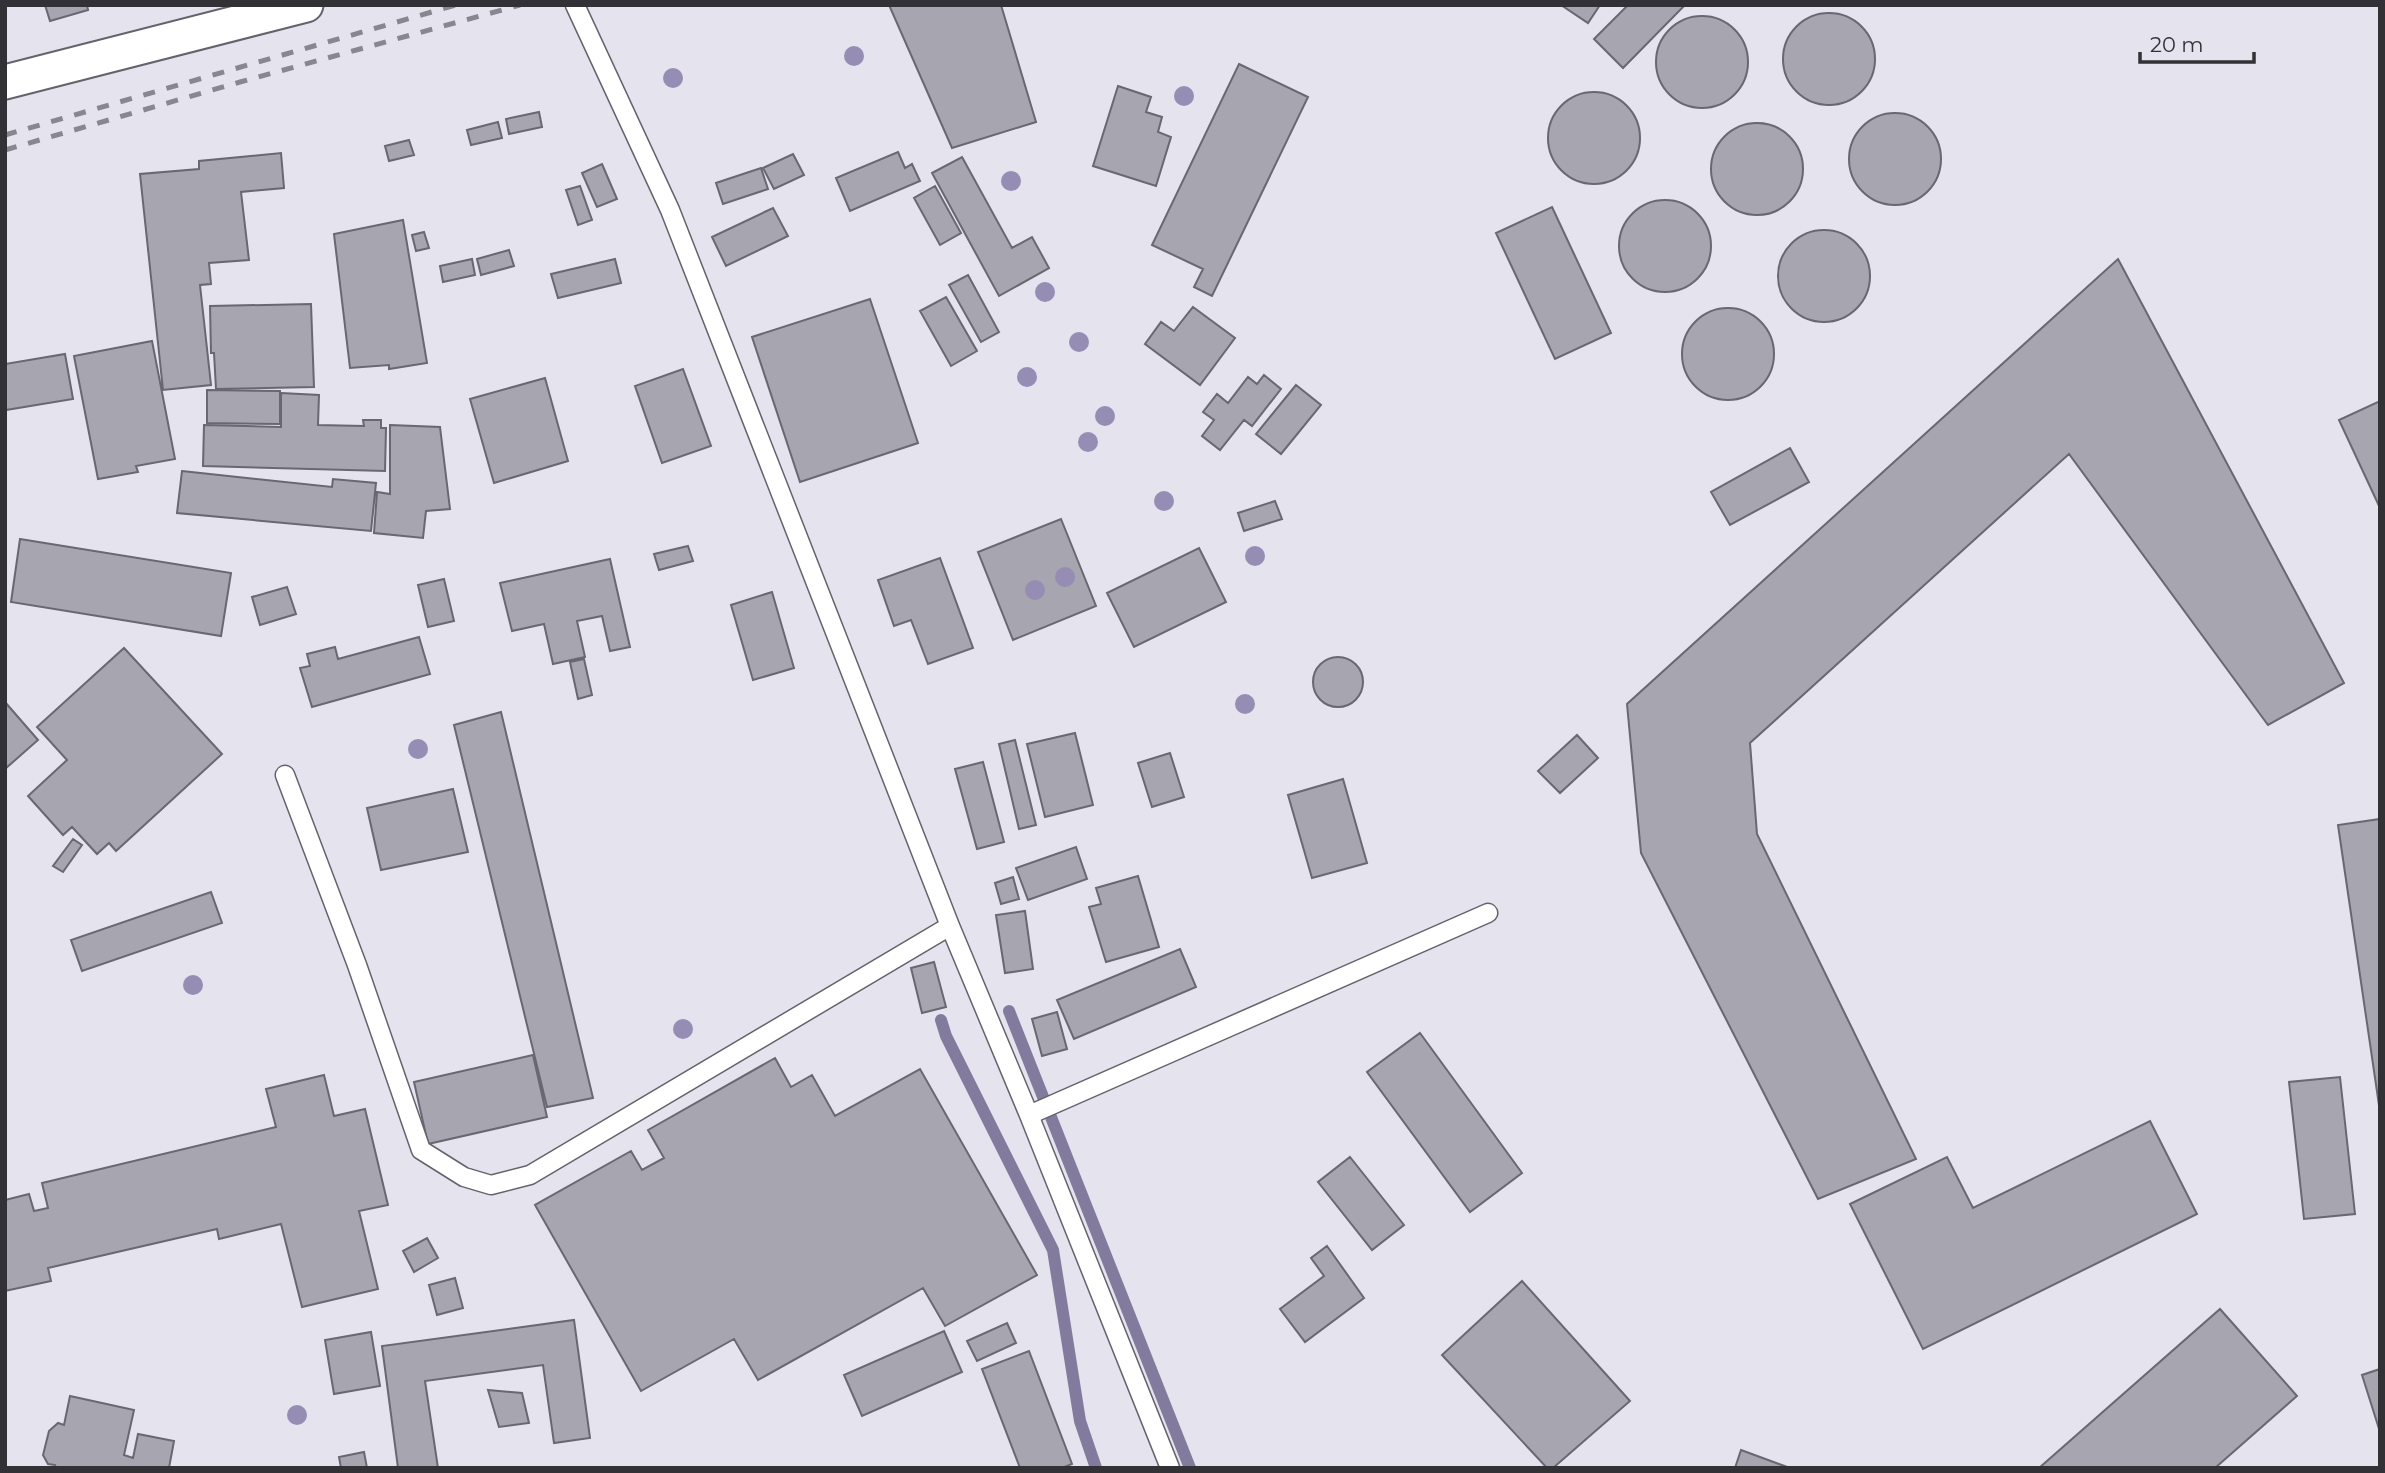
<svg xmlns="http://www.w3.org/2000/svg" width="2385" height="1473" font-family="Montserrat,sans-serif">
<rect width="100%" height="100%" fill="#e5e3ee"/>
<g fill="none" stroke-linecap="round" stroke-linejoin="round">
<!-- stream -->
<path stroke="#827b9d" stroke-width="12" d="M1009,1011l181,457
M941,1020l5,16 107,214 27,171 16,47"/>
</g>
<!-- building -->
<path fill="#a7a5af" stroke="#696771" stroke-width="2" d="M45,5h42l1,5 -38,11z
M889,5h112l35,117 -84,26z
M1561,5h39l-12,18z
M1628,5h57l-62,63 -29,-29z
M1783 59a46 46 0 1 1 92 0a46 46 0 1 1-92 0Z
M1656 62a46 46 0 1 1 92 0a46 46 0 1 1-92 0Z
M1239,64l69,33 -96,199 -18,-9 9,-18 -51,-24z
M1118,86l33,11 -5,15 16,5 -4,15 13,5 -15,49 -63,-20z
M1548 138a46 46 0 1 1 92 0a46 46 0 1 1-92 0Z
M539,112l3,15 -33,7 -3,-15z
M1849 159a46 46 0 1 1 92 0a46 46 0 1 1-92 0Z
M498,122l4,16 -31,7 -4,-15z
M1711 169a46 46 0 1 1 92 0a46 46 0 1 1-92 0Z
M409,140l5,15 -25,6 -4,-15z
M898,152l7,16 7,-4 8,17 -70,30 -14,-33z
M281,153l3,35 -43,4 8,68 -40,3 2,21 -11,1 11,100 -48,5 -23,-216 59,-5v-8z
M793,154l11,21 -30,14 -11,-21z
M962,157l50,91 20,-11 17,31 -50,28 -67,-123z
M602,164l15,35 -20,8 -15,-34z
M761,168l7,21 -45,15 -7,-21z
M580,186l12,34 -14,5 -12,-35z
M935,186l26,47 -21,12 -26,-47z
M1619 246a46 46 0 1 1 92 0a46 46 0 1 1-92 0Z
M1552,207l59,126 -56,26 -59,-126z
M773,208l15,28 -62,30 -14,-29z
M403,220l24,143 -38,6v-4l-39,3 -16,-134z
M1778 276a46 46 0 1 1 92 0a46 46 0 1 1-92 0Z
M424,232l5,16 -13,3 -4,-16z
M509,250l5,16 -33,9 -4,-16z
M472,259l3,16 -32,7 -3,-16z
M615,259l6,24 -63,15 -7,-24z
M2118,259l226,424 -76,42 -199,-271 -319,289 7,91 159,325 -98,40 -177,-346 -14,-149z
M968,275l31,57 -18,10 -32,-57z
M946,297l31,54 -26,15 -31,-55z
M870,299l48,144 -118,39 -48,-145z
M311,304l3,83 -98,2 -2,-36h-3l-1,-47z
M1193,307l42,31 -35,47 -55,-41 16,-22 13,9z
M1682 354a46 46 0 1 1 92 0a46 46 0 1 1-92 0Z
M152,341l23,118 -39,7 2,6 -40,7 -24,-123z
M65,354l8,45 -67,11 -1,-46z
M683,369l28,77 -49,17 -27,-77z
M1264,375l17,14 -29,37 -8,-6 -24,30 -18,-14 12,-16 -11,-8 14,-18 11,9 20,-26 9,7z
M545,378l23,83 -74,22 -24,-84z
M1296,385l25,20 -40,49 -25,-20z
M207,390l73,1v33l-73,-1z
M281,393l38,2 -1,30 46,1 -1,-6h18v8h5l-1,43 -182,-5 1,-41 77,2z
M2380,401v107l-41,-88z
M390,425l50,2 10,82 -24,2 -3,27 -49,-5 3,-41 13,2z
M1790,448l19,34 -79,43 -19,-33z
M182,471l150,16 1,-8 43,4 -5,48 -194,-18z
M1275,501l7,18 -38,12 -6,-18z
M1061,519l35,87 -83,34 -35,-88z
M20,539l211,34 -10,63 -210,-34z
M688,546l5,15 -34,9 -5,-16z
M1199,548l27,54 -92,45 -27,-54z
M940,558l33,90 -45,16 -17,-44 -17,6 -16,-46z
M610,559l20,88 -20,4 -8,-35 -25,5 8,36 -32,7 -9,-40 -32,7 -12,-48z
M444,579l10,42 -26,6 -10,-42z
M287,587l9,27 -36,11 -8,-28z
M772,592l22,76 -41,12 -22,-75z
M419,637l11,37 -118,33 -12,-39 10,-2 -3,-12 28,-7 3,12z
M124,648l98,106 -106,97 -7,-8 -12,11 -25,-27 -9,8 -35,-39 39,-36 -30,-33z
M1313 682a25 25 0 1 1 50 0a25 25 0 1 1-50 0Z
M584,659l8,36 -14,4 -8,-37z
M5,702l33,38 -33,29z
M501,712l92,386 -46,9 -93,-382z
M1075,733l18,72 -48,12 -18,-73z
M1577,735l21,23 -38,35 -22,-22z
M1015,740l21,85 -17,4 -20,-85z
M1170,753l14,44 -32,10 -14,-44z
M983,762l21,80 -27,7 -22,-80z
M1343,779l24,84 -55,15 -24,-83z
M453,789l15,63 -87,18 -14,-62z
M2380,819v293l-42,-287z
M73,839l9,6 -19,27 -10,-6z
M1076,847l11,32 -59,21 -12,-32z
M1138,876l21,71 -53,15 -17,-55 12,-3 -5,-16z
M1013,877l6,22 -18,5 -6,-21z
M211,892l11,31 -140,48 -11,-31z
M1025,911l8,58 -28,4 -9,-58z
M1180,949l16,38 -122,52 -17,-39z
M934,962l12,45 -24,6 -11,-45z
M1057,1012l10,37 -25,7 -10,-37z
M1420,1033l102,140 -52,39 -103,-140z
M533,1055l14,62 -119,27 -14,-62z
M775,1058l16,29 21,-12 23,41 85,-47 117,206 -92,51 -22,-38 -165,92 -24,-41 -93,52 -106,-186 96,-54 11,19 22,-12 -16,-28z
M324,1075l10,41 31,-7 23,96 -29,6 19,78 -76,18 -21,-83 -62,15 -2,-10 -169,39 3,13 -46,10v-91l24,-6 5,17 14,-3 -6,-25 234,-56 -10,-38z
M2340,1077l15,137 -51,5 -15,-137z
M2150,1121l47,93 -274,135 -73,-145 97,-47 26,51z
M1350,1157l54,68 -32,25 -54,-68z
M427,1238l11,20 -24,14 -11,-21z
M1327,1246l37,52 -59,44 -25,-33 44,-33 -13,-18z
M455,1278l8,30 -26,7 -8,-30z
M1522,1281l108,120 -77,67h-6l-105,-113z
M2220,1309l77,87 -82,72h-176z
M574,1320l16,118 -36,5 -11,-78 -118,16 13,87h-40l-16,-122z
M1007,1323l9,20 -39,18 -10,-20z
M944,1331l18,41 -100,44 -18,-41z
M371,1332l9,54 -46,8 -9,-54z
M1029,1351l43,113 -10,4h-42l-38,-99z
M2380,1369v63l-18,-57z
M488,1390l34,3 7,30 -30,4z
M70,1396l64,14 -10,45 9,3 5,-24 36,7 -5,27h-115l1,-3 -7,-1 -5,-9 6,-24 9,-8 6,2z
M1741,1450l49,18h-55z
M364,1452l3,16h-26l-2,-11z"/>
<g fill="none" stroke-linecap="round" stroke-linejoin="round">
<defs>
<path id="service" d="M575,5l95,205 280,716 79,189 141,353
M285,775l72,190 64,185 43,27 27,8 39,-10 420,-249
M1029,1115l459,-202"/>
<path id="minor" d="M5,82l301,-77"/>
</defs>
<!-- service casing -->
<use href="#service" stroke="#64636c" stroke-width="21"/>
<!-- minor casing -->
<use href="#minor" stroke="#64636c" stroke-width="37"/>
<!-- service -->
<use href="#service" stroke="#fff" stroke-width="18"/>
<!-- minor -->
<use href="#minor" stroke="#fff" stroke-width="33"/>
<!-- rail -->
<path stroke="#88868e" stroke-width="5" stroke-dasharray="12 12" stroke-linecap="butt" d="M5,135l451,-130
M5,150l235,-68 280,-77"/>
</g>
<!-- trees -->
<g fill="#968db4">
<circle cx="854" cy="56" r="10"/>
<circle cx="673" cy="78" r="10"/>
<circle cx="1184" cy="96" r="10"/>
<circle cx="1011" cy="181" r="10"/>
<circle cx="1045" cy="292" r="10"/>
<circle cx="1079" cy="342" r="10"/>
<circle cx="1027" cy="377" r="10"/>
<circle cx="1105" cy="416" r="10"/>
<circle cx="1088" cy="442" r="10"/>
<circle cx="1164" cy="501" r="10"/>
<circle cx="1255" cy="556" r="10"/>
<circle cx="1065" cy="577" r="10"/>
<circle cx="1035" cy="590" r="10"/>
<circle cx="1245" cy="704" r="10"/>
<circle cx="418" cy="749" r="10"/>
<circle cx="193" cy="985" r="10"/>
<circle cx="683" cy="1029" r="10"/>
<circle cx="297" cy="1415" r="10"/>
</g>
<!-- border -->
<rect width="2385" height="1473" fill="none" stroke="#323135" stroke-width="14"/>
<!-- scale -->
<path d="M2140 52v10h114v-10" fill="none" stroke="#323135" stroke-width="3.5"/>
<text x="2150" y="52" font-size="21" fill="#323135" stroke="#e5e3ee" stroke-width="5" paint-order="stroke">20 m</text>
</svg>
